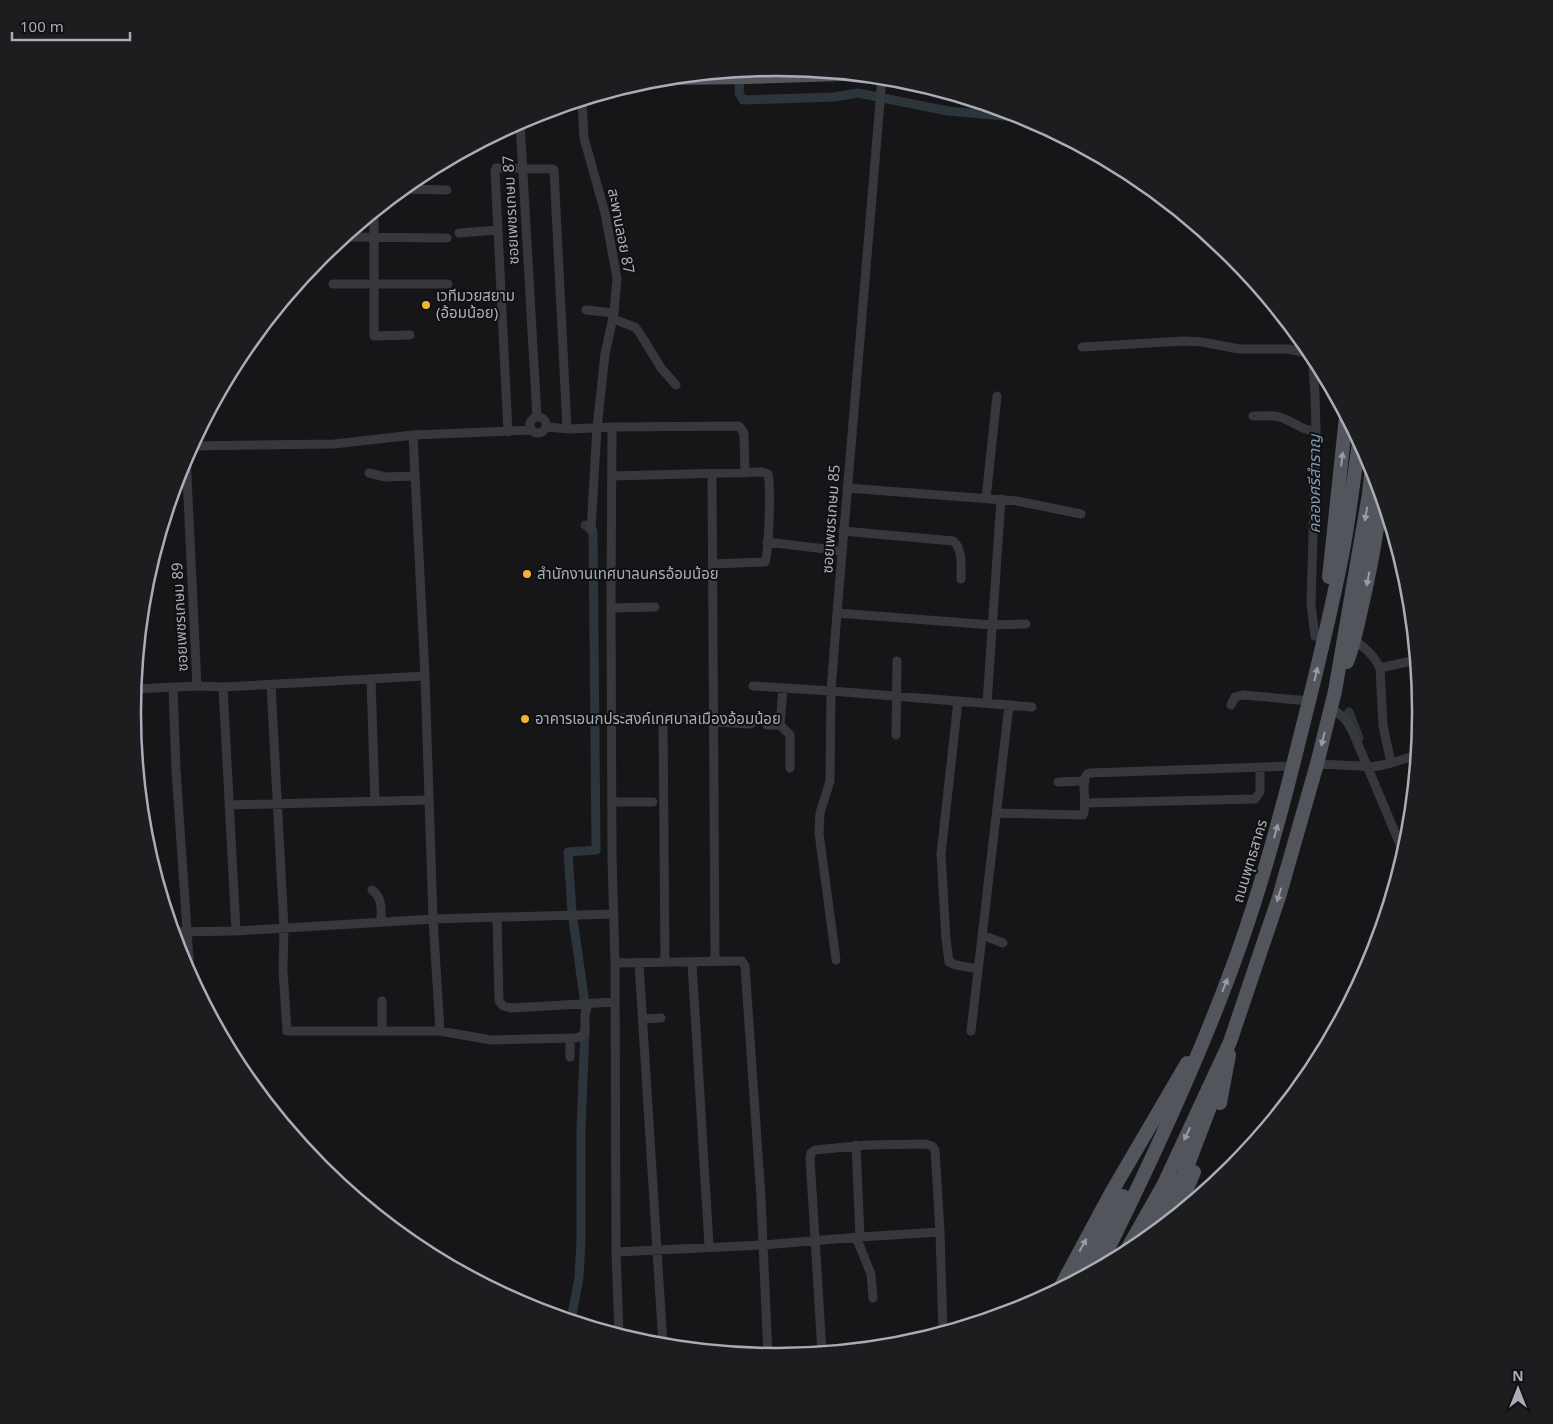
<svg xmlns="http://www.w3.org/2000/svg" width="1553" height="1424" font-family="'Noto Sans','Noto Sans Thai',sans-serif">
<rect width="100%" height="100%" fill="#161618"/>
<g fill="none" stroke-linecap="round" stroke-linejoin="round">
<!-- canal -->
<path stroke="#2c353c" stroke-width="9" d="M740,73l-1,20 4,7 91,-3 24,-4 90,18 68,6h7
M585,525l8,6 3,319 -28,2 4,60 14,99
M1349,712l10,26
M571,1320l8,-42 2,-38v-111l4,-100"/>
<!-- street -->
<path stroke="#37383d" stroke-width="9" d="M582,101l2,37 21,75 12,65 -3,35 -9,41 -8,74 -6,102
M520,122l17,295
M402,189l45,1
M374,213v123l36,-1
M459,233l39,-3
M345,237l102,1
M333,284h115
M586,310l28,3
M613,319l22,8 4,5 22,36 15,17
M1082,347l102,-6 18,1 37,7h49l24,5
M1312,353l3,42 1,36 -5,173 4,32h9
M1253,416c11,0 22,-2 32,3 14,6 14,10 31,12
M530 425a8 8 0 1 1 16 0a8 8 0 1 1-16 0Z
M546,427l25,2 41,-2 127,-1 3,4 2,4 1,39
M612,427l-1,173 1,256 3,107 1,289 3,82
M508,432l-13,-261 1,-3h3l54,1 1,1 13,259
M413,435l12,241 8,243 7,112
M191,446l143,-2 79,-9 119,-5
M186,456l11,230
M369,473l17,4 29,-1
M712,474l3,487
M612,476l150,-4 6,2c3,12 1,76 -3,88l-52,2
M847,488l170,13 64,13
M986,498l11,-102
M843,531l110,10c10,8 8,25 8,38
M767,542l75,9
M611,608l44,-1
M837,613l155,12 34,-1
M1354,640c11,8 20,15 26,28l3,58 8,37
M1380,668l36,-8
M371,680l4,121
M271,685l13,243 -1,42 4,61h153l51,9 84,-2 5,-1 5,-4v-19l3,-10
M753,686l78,5 201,16
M173,687l3,83 14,204
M223,687l13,244
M134,689l63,-3 26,1 202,-11
M958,701l-17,153 5,85 3,23 7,3 22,4
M987,703l14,-204
M1231,705l4,-8 8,-2 67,6
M1331,707l14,12 7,11 52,124
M612,718h51
M714,722l37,2
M767,725h13l10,10v33
M780,725l3,-37
M896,735l1,-74
M1317,764l45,2c13,4 41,-7 55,-11
M1058,782l27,-1
M612,802h41
M1086,803l169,-4 5,-7v-24
M229,805l200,-5
M997,813l86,2c5,-12 -3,-31 4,-41l3,-1 203,-7
M372,890c11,8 9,20 9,32
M497,918l2,83 4,5 8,2 104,-6
M173,932l63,-1 197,-12 181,-5
M982,935l21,8
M836,960l-17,-127 1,-20 10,-32 1,-90 6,-78 45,-535
M665,962l-2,-244 51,-1
M615,963l124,-2h3l3,5 16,232 7,158
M639,963l24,382
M692,963l17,283
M643,1019l18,-1
M382,1031v-30
M971,1031l38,-326
M570,1057v-19
M856,1145l4,92
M856,1237l15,37 2,24
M616,1252l147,-7 97,-8 80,-5
M822,1352l-12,-194 1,-5 4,-3 52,-5 58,-1 7,2 3,4 5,82 3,100"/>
<!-- primary -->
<path stroke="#53555c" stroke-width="14" d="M671,78l74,-1 96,-3
M1329,577l17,-160
M1347,662c7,-17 10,-35 14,-52 9,-38 16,-75 20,-114
M1220,1103l9,-48
M1176,1214l18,-42
M1152,1234l32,-59 32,-84
M1125,1253l39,-69 66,-142 49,-145 38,-133 18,-73 34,-197 3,-29
M1099,1267c49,-98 95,-196 133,-299 28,-75 49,-153 68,-231 16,-63 32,-127 44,-192 6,-34 10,-69 15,-103
M1082,1276l41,-80
M1060,1288l51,-95 76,-130"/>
</g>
<!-- one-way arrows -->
<defs><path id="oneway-solid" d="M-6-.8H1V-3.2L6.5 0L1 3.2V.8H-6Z" transform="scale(1.25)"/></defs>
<g fill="#979ba6">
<use href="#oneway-solid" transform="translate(1342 459) rotate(-83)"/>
<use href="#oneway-solid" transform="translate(1366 514) rotate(100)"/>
<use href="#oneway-solid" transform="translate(1368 579) rotate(101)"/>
<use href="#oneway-solid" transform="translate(1316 674) rotate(-77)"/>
<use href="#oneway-solid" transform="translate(1323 739) rotate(104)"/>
<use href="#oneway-solid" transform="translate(1276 831) rotate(-74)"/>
<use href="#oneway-solid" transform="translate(1279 895) rotate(107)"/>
<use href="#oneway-solid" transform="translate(1225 985) rotate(-68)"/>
<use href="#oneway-solid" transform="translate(1187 1134) rotate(115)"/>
<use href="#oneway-solid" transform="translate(1083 1245) rotate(-61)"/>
</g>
<!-- markers -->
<g fill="#f2b134" stroke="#111113" stroke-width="2">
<circle cx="426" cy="305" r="5"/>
<circle cx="527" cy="574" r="5"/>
<circle cx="525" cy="719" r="5"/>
</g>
<g text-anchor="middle" stroke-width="4" stroke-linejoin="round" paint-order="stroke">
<!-- street labels -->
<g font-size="15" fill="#a8adb8" stroke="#111113">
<text transform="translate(511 210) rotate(-93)" y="5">ซอยเพชรเกษม 87</text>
<text transform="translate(621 231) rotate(79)" y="5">สะพานลอย 87</text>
<text transform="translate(831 519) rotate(-86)" y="5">ซอยเพชรเกษม 85</text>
<text transform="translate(180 617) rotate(-93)" y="5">ซอยเพชรเกษม 89</text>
<text transform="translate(1250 861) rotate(-73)" y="5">ถนนพุทธสาคร</text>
</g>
<!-- poi labels -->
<g font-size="15" fill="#a8adb8" stroke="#111113" text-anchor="start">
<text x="436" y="301">เวทีมวยสยาม<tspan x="436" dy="17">(อ้อมน้อย)</tspan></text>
<text x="537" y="579">สำนักงานเทศบาลนครอ้อมน้อย</text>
<text x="535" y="724">อาคารเอนกประสงค์เทศบาลเมืองอ้อมน้อย</text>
</g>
<!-- water labels -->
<g font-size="16" font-style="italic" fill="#7f9bb3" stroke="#111113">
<text transform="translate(1314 484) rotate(-90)" y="6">คลองศรีสำราญ</text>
</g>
</g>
<!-- crop -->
<path d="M0 0H1553V1424H0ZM776 76H777A635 635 0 0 1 1412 711V713A635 635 0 0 1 777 1348H776A635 635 0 0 1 141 713V711A635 635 0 0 1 776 76Z" fill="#1d1d20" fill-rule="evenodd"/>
<path fill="none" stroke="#a8adb8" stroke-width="2.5" d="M776 76H777A635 635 0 0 1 1412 711V713A635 635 0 0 1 777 1348H776A635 635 0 0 1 141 713V711A635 635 0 0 1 776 76Z"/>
<!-- north arrow -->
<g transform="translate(1518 1389)" stroke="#111113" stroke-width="4" paint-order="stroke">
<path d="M0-4L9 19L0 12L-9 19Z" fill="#a8adb8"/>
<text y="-8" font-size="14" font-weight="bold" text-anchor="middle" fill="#a8adb8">N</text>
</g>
<!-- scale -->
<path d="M12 32v8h118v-8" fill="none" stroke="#a8adb8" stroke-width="2.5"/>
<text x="20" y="32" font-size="15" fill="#a8adb8" stroke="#111113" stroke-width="4" paint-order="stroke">100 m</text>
</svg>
